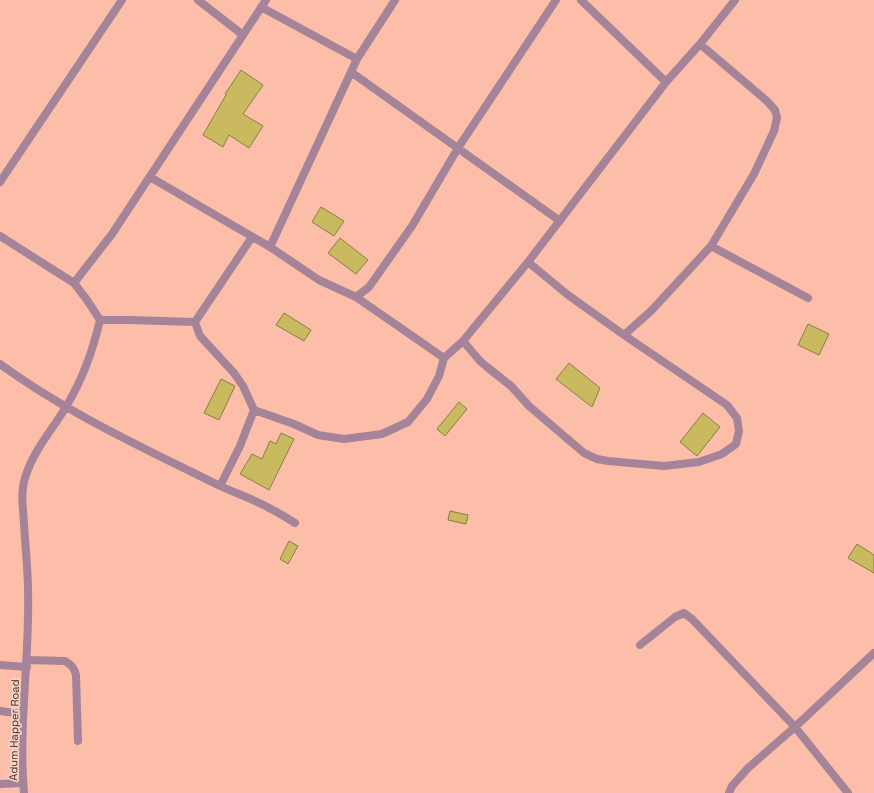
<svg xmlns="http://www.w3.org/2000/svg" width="874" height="793" font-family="'Space Grotesk',sans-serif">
<rect width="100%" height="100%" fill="#fcbea9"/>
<!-- building -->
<path fill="#c9ba60" stroke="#887e45" d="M241,70l22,15 -20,29 20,12 -14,22 -20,-13 -6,12 -20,-12 23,-40 -1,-1z
M321,207l23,14 -10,15 -22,-14z
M340,238l28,22 -12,14 -28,-21z
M284,313l27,17 -7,11 -28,-16z
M808,324l21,10 -10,21 -21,-10z
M569,363l31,25 -8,19 -36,-28z
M221,379l14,7 -16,34 -15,-7z
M459,402l8,7 -22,27 -8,-7z
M703,413l17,14 -23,29 -17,-14z
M281,433l13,6 -25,51 -29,-16 12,-20 10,5 8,-18 6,3z
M450,511l18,4 -2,9 -18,-4z
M289,541l9,5 -10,18 -8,-5z
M857,544l17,11v18l-26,-15z"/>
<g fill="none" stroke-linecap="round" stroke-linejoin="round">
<!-- street -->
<path stroke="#a58399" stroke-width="8" d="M198,0l45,35
M581,0l85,82
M261,7l96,52
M351,72l209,149
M150,177l120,70 49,33 37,17 13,-10 43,-61 46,-78 98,-148
M0,182l122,-182
M0,236l74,47 13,17 13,20c-8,33 -17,58 -34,87 -14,23 -32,43 -40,68 -6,16 -3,32 -2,48 1,22 4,45 4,67 2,68 -10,135 -4,203
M711,246l97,52
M270,247l87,-188 38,-59
M74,283l38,-49 154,-234
M356,297l88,61 19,-17 65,-79
M100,320h29l66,2 57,-85
M195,322l5,14 34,37 9,13 11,24
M624,335l27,-24 60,-65 43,-72 20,-43 3,-13 -2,-8 -8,-9 -67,-57
M463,341l17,20 7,6 24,19 18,20 55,47 13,6 11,2 56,5 35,-4 23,-8 14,-10 3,-13 -2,-13 -10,-13 -103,-70 -56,-40 -40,-33 138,-180 34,-38 35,-44
M0,364c67,49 142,83 216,120 18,9 38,15 55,25 8,4 16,9 24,14
M220,486l20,-40 14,-36 40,14 24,11 26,4 38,-5 26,-12 19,-23 12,-23 5,-18
M640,645l35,-28 9,-4 8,6 103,108 53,66
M27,660l38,1c7,4 9,7 11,14l2,66
M0,665l27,2
M0,711l15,2 8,6
M0,784l23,-1
M729,793l3,-7 16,-18 47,-41 79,-74"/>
</g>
<g text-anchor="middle" stroke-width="3.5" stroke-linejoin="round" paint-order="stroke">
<!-- street labels -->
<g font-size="11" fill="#462e25" stroke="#f8d2c5">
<text transform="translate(14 730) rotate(-89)" y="4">Adum Happer Road</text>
</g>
</g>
</svg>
